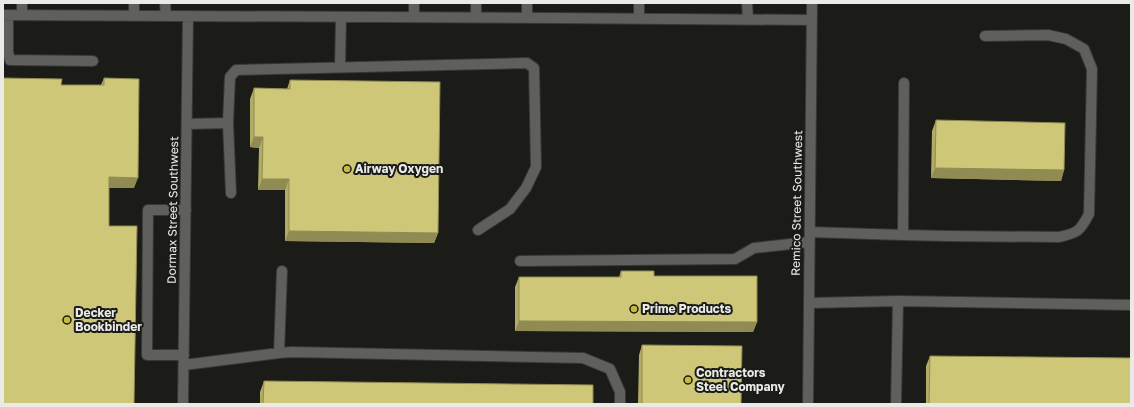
<svg xmlns="http://www.w3.org/2000/svg" width="1134" height="407" font-family="'Golos Text',sans-serif">
<rect width="100%" height="100%" fill="#1b1b18"/>
<g fill="none" stroke-linecap="round" stroke-linejoin="round">
<defs>
<path id="minor" d="M134,3v13
M165,3l1,13
M414,3v14
M476,3v14
M639,3v15
M747,3l1,16
M3,15l551,3 258,2
M8,15v37l2,8 83,1
M22,15v-12
M527,17v-14
M340,67l1,-50
M228,123l2,-46 6,-7 291,-7 7,5 2,99 -10,21 -16,21 -32,21
M187,124l41,-1 3,70
M810,232l93,3 1,-152
M903,235l44,1 112,1c19,-4 21,-6 30,-23l3,-145 -8,-20 -18,-10 -18,-4 -63,1
M520,261l215,-2 19,-11 55,-6
M809,303l89,-2
M279,353l13,-1 291,6 27,11 10,23v12
M184,355h-37l1,-145h38
M184,365l95,-12 3,-82
M183,404l5,-388
M808,404l4,-401
M896,404l2,-103 233,4"/>
</defs>
<!-- minor casing -->
<use href="#minor" stroke="#383835" stroke-width="12"/>
<!-- minor -->
<use href="#minor" stroke="#5f5f5d" stroke-width="10"/>
</g>
<!-- wall -->
<path fill="#b0ab66" d="M104,78l30,110h-25l-106,216 58,-319h40z
M290,80l148,153 -4,10 -149,-2v-51h-27l1,-42 -9,-1v-48l4,-11 33,1z
M936,120l128,50 -3,11 -130,-3 1,-47z
M621,271l33,5 103,46 -4,10 -238,-1v-44l4,-10h100z
M642,345l99,59h-103l1,-49z
M930,356l201,48h-205v-38z
M264,381l329,23h-333v-12z"/>
<!-- shaded-wall -->
<path fill="#908b53" d="M254,137h9l-4,11 -9,-1z
M935,168l129,2 -3,11 -130,-3z
M109,177l29,1 -4,10h-29z
M262,179h27l-4,11h-27z
M289,231l149,2 -4,10 -149,-2z
M519,321l238,1 -4,10 -238,-1z"/>
<!-- building -->
<path fill="#cdc777" stroke="#908b53" d="M3,78l59,1 -1,6h43v-7l35,1 -1,99 -29,-1v49h28l-3,178h-131z
M290,80l150,2 -2,151 -149,-2v-52h-27l1,-42h-9v-49l36,1z
M936,120l129,3 -1,47 -129,-2z
M621,271h33v5h103v46l-238,-1v-44h102z
M642,345l100,1 -1,58h-99z
M930,356l201,2v46h-202z
M264,381l329,4v19h-330z"/>
<!-- markers -->
<g fill="#c6bc3c" stroke="#1b1b18" stroke-width="1.5">
<circle cx="347" cy="169" r="4"/>
<circle cx="634" cy="309" r="4"/>
<circle cx="67" cy="320" r="4"/>
<circle cx="688" cy="380" r="4"/>
</g>
<g text-anchor="middle" stroke-width="4" stroke-linejoin="round" paint-order="stroke">
<!-- poi labels -->
<g font-size="12" font-weight="bold" fill="#eaeae7" stroke="#1b1b18" text-anchor="start">
<text x="355" y="173">Airway Oxygen</text>
<text x="642" y="313">Prime Products</text>
<text x="75" y="317">Decker<tspan x="75" dy="14">Bookbinder</tspan></text>
<text x="696" y="377">Contractors<tspan x="696" dy="14">Steel Company</tspan></text>
</g>
<!-- street labels -->
<g font-size="12" fill="#eaeae7" stroke="#1b1b18">
<text transform="translate(797 203) rotate(-89)" y="4">Remico Street Southwest</text>
<text transform="translate(173 210) rotate(-89)" y="4">Dormax Street Southwest</text>
</g>
</g>
<!-- border -->
<rect width="1134" height="407" fill="none" stroke="#eaeae7" stroke-width="8"/>
</svg>
